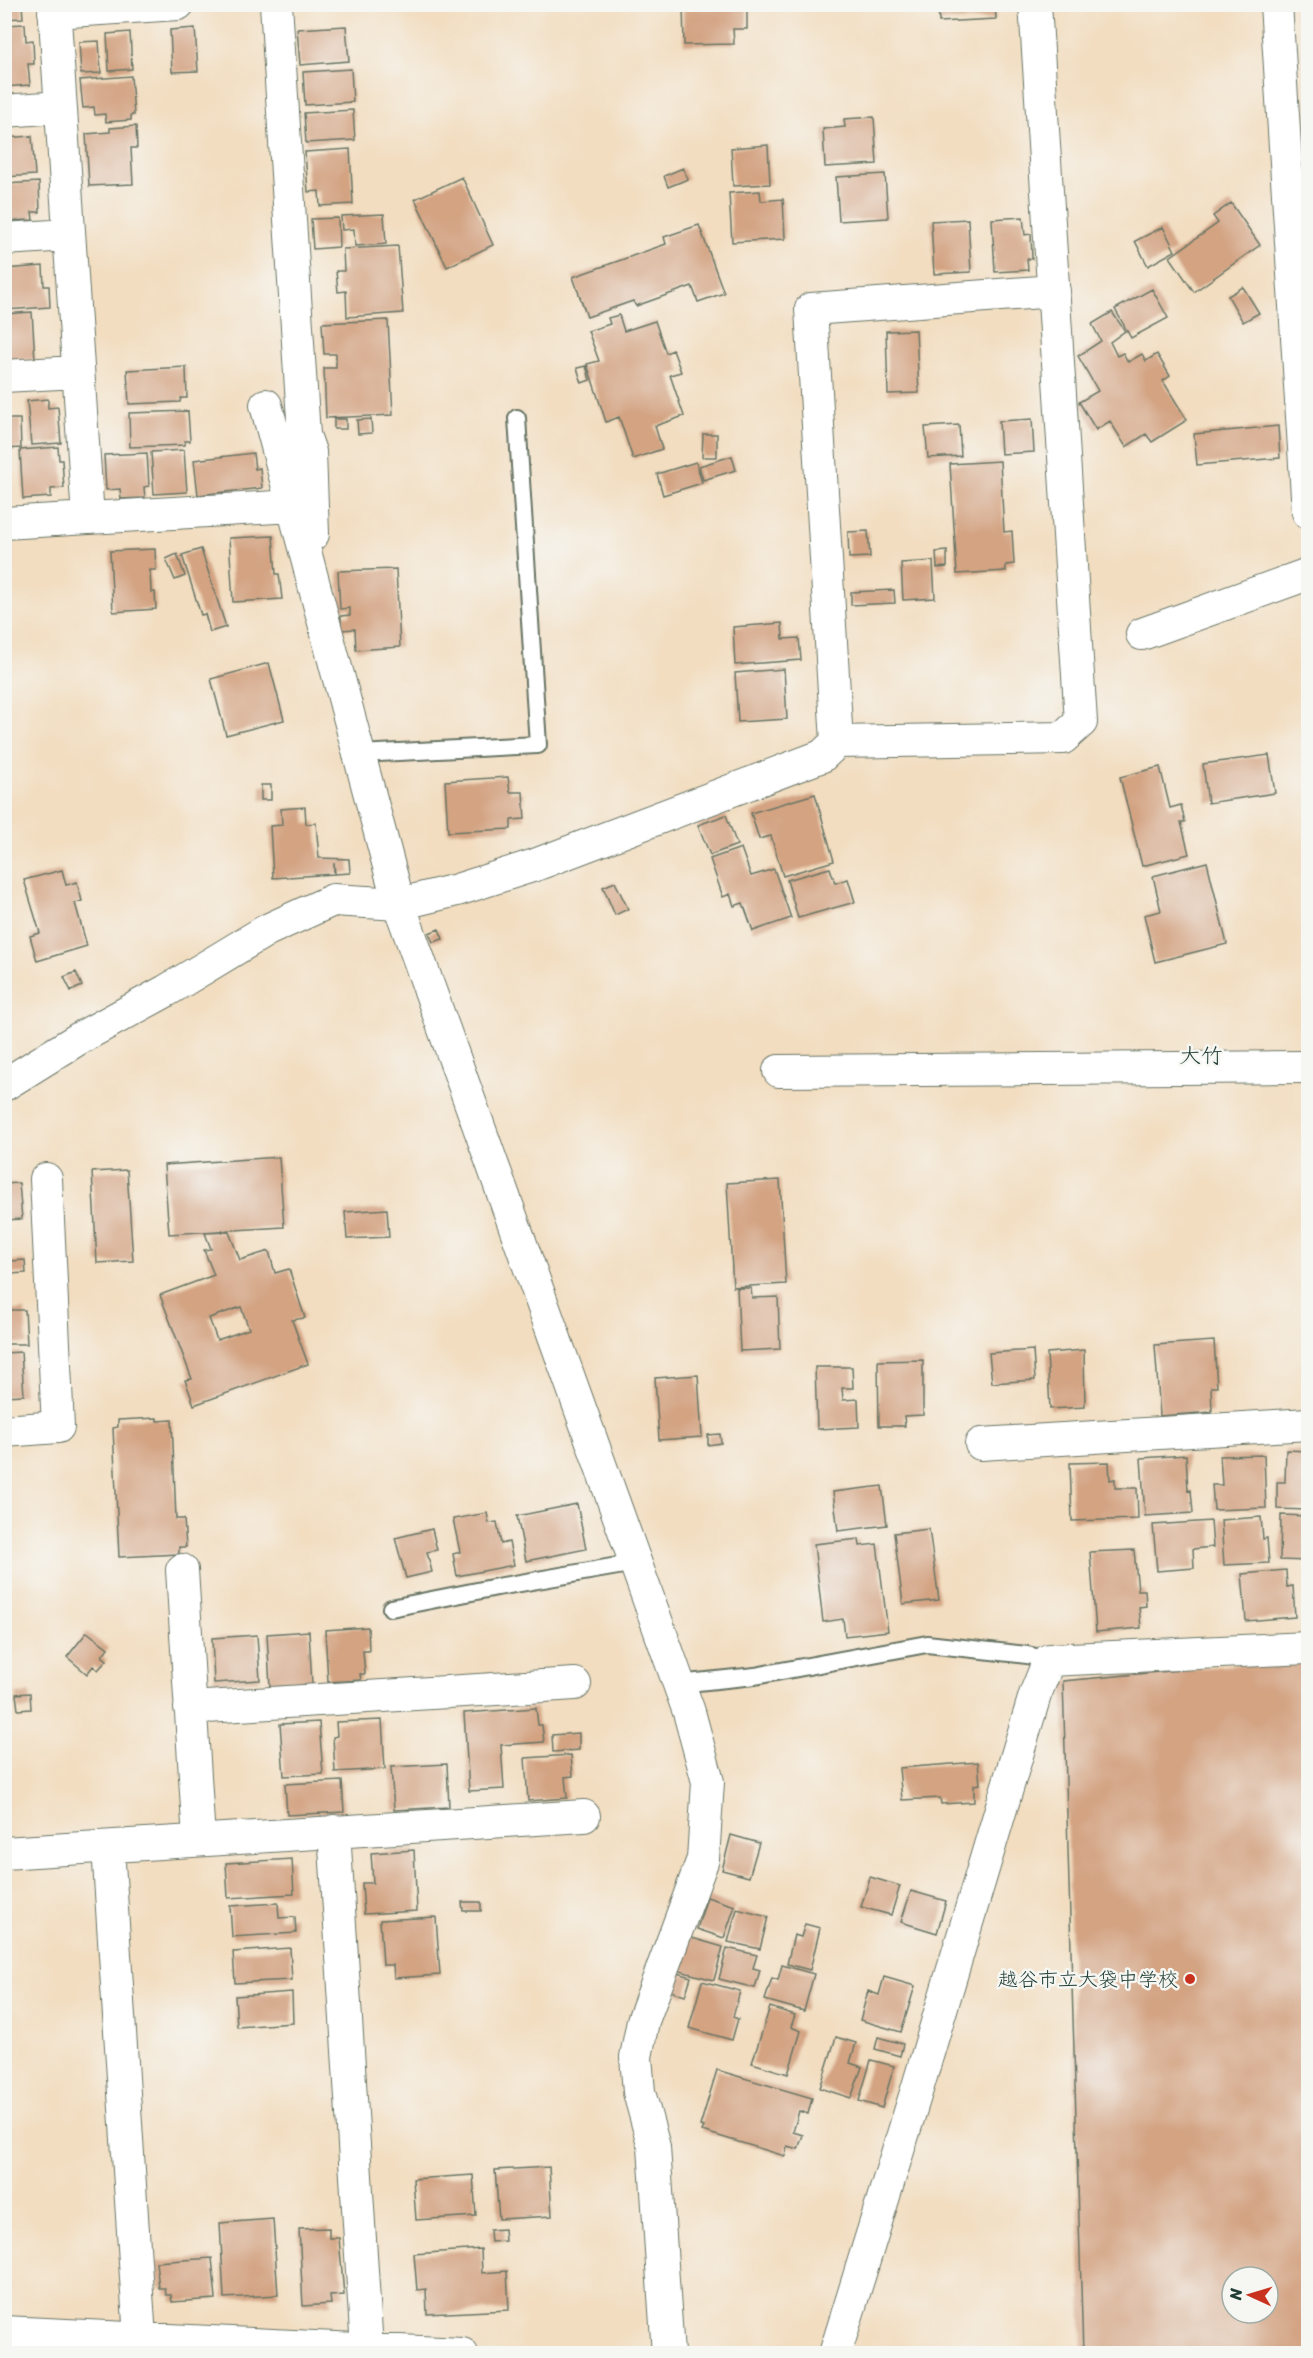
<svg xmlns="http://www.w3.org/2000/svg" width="1313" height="2358" font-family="Sriracha,'Klee One',sans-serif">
<rect width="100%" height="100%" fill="#f6f6f2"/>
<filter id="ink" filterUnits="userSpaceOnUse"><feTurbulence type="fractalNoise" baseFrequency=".0167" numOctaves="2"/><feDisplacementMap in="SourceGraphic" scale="12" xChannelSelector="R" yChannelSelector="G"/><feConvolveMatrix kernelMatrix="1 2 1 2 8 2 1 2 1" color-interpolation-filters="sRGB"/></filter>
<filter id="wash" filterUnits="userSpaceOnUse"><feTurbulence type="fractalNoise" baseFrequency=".008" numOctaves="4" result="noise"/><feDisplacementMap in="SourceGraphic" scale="24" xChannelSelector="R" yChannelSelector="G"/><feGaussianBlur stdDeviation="1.35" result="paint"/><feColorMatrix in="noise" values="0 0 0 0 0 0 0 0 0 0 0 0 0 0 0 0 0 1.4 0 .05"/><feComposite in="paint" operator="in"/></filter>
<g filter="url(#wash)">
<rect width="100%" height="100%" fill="#f2ddc0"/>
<g id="blocks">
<!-- building -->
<path fill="#d3a382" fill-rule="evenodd" d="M4,4h18l1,14 -19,1z
M683,4h69v6h-5v19h-14l1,15 -50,1z
M938,4h57l1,15 -57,3z
M25,24l1,17 7,-1 1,24h-6l2,21 -26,2v-62z
M346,26l3,35 -49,4 -3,-36z
M195,28l3,43 -26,1 -2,-42z
M130,32l2,37 -23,2 -2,-37z
M99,41l2,32 -20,1 -2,-32z
M351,69l2,33 -48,3 -2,-33z
M131,76l3,39h-3v5l-25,2 -1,-8 -10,1 -1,-8 -11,1 -3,-28z
M353,110l2,30 -49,3 -2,-30z
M874,117l3,47 -52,3 -2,-38 22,-2 -1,-8z
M136,126l1,22h-6l2,36 -44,2 -3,-52 24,-2v-4z
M32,136l3,39 -31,2v-39z
M768,145l2,39 -37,2 -2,-38z
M350,149l3,55 -33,2 -1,-15 -11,1 -3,-40z
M683,168l5,11 -20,8 -4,-11z
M885,174l3,44 -49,3 -3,-44z
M462,177l31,68 -46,22 -32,-68z
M39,182l1,30h-8l1,8 -29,1v-37z
M760,191l1,10 22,-2 2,40 -53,3 -3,-49z
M1231,203l29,42 -66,47 -24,-35 48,-34 -5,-7z
M384,214l2,30 -31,2 -1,-17 -12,1 -1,-14z
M1023,217l2,18 6,-1 1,25h-5l1,11 -33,2 -3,-53z
M338,218l1,29 -26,2 -2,-30z
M968,219l3,53 -37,2 -3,-53z
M699,225l25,68 -26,9 -6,-16 -56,20 -3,-5 -46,16 -14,-40 93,-33 -2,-7z
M1163,227l12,24 -27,15 -13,-25z
M398,246l5,67 -56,4 -1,-26 -8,1 -2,-21h8l-1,-22z
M43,266l1,20h5l1,21 -46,3v-41z
M1243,287l16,26 -16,9 -15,-26z
M1152,289l16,29 -37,20 -16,-29z
M32,312l3,47 -31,2v-47z
M1112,312l13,19 -15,11 7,14 6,-3 5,9 14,-8 4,7 11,-7 13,22 -7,5 24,39 -35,22 -6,-8 -20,13 -16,-26 -14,9 -17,-28 19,-11 -20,-35 23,-15 -9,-17z
M619,315l5,16 31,-10 11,32 7,-3 8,22 -11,3 14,41 -29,10 7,23 -29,10 -14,-42 -13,5 -19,-58 12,-3 -11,-30 22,-7 -2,-6z
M388,320l5,95 -67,3 -2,-50h12v-14h-12l-2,-31z
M916,330l3,63 -31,1 -2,-63z
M586,366l4,14 -8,3 -5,-15z
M186,367l1,31h-6l-1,4 -51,2 -2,-34z
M48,399v9l10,-1 3,36 -30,2 -4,-44z
M4,401h4v18h12l1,29 -17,1z
M188,411l2,30h-5v4l-55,2 -1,-34z
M334,419h12v10h-12z
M371,419l1,14 -14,1 -1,-14z
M1032,419l2,33 -33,2 -2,-33z
M959,425l2,31 -33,2 -3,-31z
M1278,426l2,32 -83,7 -3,-31z
M703,434h14v23h-15z
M58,447l1,13h3l2,28 -13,1v8l-28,2 -3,-49z
M184,450l3,42 -33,2 -3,-42z
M147,453l2,33 -5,1 1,11 -24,1 -1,-10 -14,1 -2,-35z
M253,453l2,16 5,-1 2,20 -64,7 -4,-35z
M732,456l4,14 -33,10 -4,-14z
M1000,461l4,71 8,-1 2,33 -8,1v6l-49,3 -7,-110z
M696,462l6,21 -39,12 -6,-21z
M868,531l2,26 -21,1 -1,-26z
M273,536l3,38h3l3,25 -49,3 -4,-64z
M155,549l1,21h-6l1,22h4l1,17 -43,3 -3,-61z
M201,549l25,78 -16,5 -5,-18 -4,1 -19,-60z
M947,551v16l-10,1 -1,-16z
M177,554l8,22 -10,4 -9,-21z
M933,561l2,37 -32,2 -2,-37z
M396,569l4,78 -44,3 -1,-21 -14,1v-14l9,-1v-7l-10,1 -2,-38z
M894,590l1,13 -44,2v-13z
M782,623l1,16 16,-1 2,22 -66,5 -2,-38z
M269,663l15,57 -58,15 -15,-56z
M784,669l3,50 -49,3 -3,-49z
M1269,755l6,38 -67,10 -5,-39z
M1160,767l10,41 11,-3 4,17h-4l8,32 -47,12 -22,-89z
M508,777l2,15h13l2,27 -14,1v9l-63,3 -3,-51z
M261,785h10v15h-10z
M815,794l19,67 -51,15 -12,-40 -12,3 -8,-26z
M305,807l1,17 10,-1 3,35 30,1 1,14 -15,1 -1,-11v11l-61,4 -3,-52 12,-1 -1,-16z
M726,815l11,30 -27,10 -12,-30z
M741,848l10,28 23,-7 17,49 -38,13 -10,-28 -9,3 -4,-12 -7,3 -13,-38z
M1207,862l20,82 -72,18 -11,-47 17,-4 -8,-35z
M830,868l5,15 13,-4 7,23 -57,16 -11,-38z
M62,870l4,15 11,-3 5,19 -7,2 12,43 -50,15 -7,-25 10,-3 -16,-53z
M615,882l13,27 -13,6 -12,-28z
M439,929l4,10 -10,3 -4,-9z
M76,972l6,14 -11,5 -7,-14z
M279,1157l5,70 -115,7 -5,-69z
M127,1170l6,91 -36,2 -5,-91z
M780,1180l6,104 -53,3 -6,-104z
M19,1183l3,36 -18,1v-36z
M387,1209l2,28 -42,2 -2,-27z
M229,1232l11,28 29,-9 6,22 14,-4 16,49 -13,2 16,44 -114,41 -9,-25 7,-1 -32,-84 54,-20 -10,-25 7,-1 -6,-16zM241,1307l8,22 -32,11 -8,-22z
M25,1260l1,13 -16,1v-13z
M737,1288h14l1,10 26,-1 2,52 -40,2z
M4,1310h21l2,34h-23z
M1214,1341l3,46h-6l1,25 -52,4 -5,-71z
M1033,1350l2,30 -43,3 -3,-30z
M1084,1350l1,57 -35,2 -3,-56z
M21,1352l3,43 -20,1v-43z
M923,1360v55l-19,1 1,10h-26l-1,-65z
M815,1367h37l1,21h-11l1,12 15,-1 1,28 -42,2z
M698,1375l4,62 -43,3 -4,-62z
M157,1418v3l15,-1 4,99h8l2,28h-7v7l-60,3 -6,-129 5,-1v-7z
M720,1434l1,9 -13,2v-10z
M1286,1450l22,1v59l-31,-1v-27h8z
M1186,1455l2,36 3,-1 2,23 -48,3 -4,-58z
M1264,1455l2,53 -52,2 -2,-25h10l-2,-29z
M1109,1462l1,18 5,-1v9h22l1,31 -66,2 -2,-58z
M882,1486l5,39 -49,6 -5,-39z
M577,1504l9,45 -60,12 -9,-45z
M487,1513l2,10 8,-1 4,22 8,-2 5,23 -57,11 -4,-22 7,-2 -7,-33z
M1281,1515l27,1v45l-28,-1z
M1261,1517l2,22 4,-1 2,25 -45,2 -3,-45z
M1211,1521l2,26 -20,2 1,19 -37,3 -4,-46z
M432,1529l5,21 -10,2 5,20 -26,6 -11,-40z
M929,1529l10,71 -36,4 -9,-71z
M859,1539l1,7 17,-2 11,87 -43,5 -2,-17 -20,3 -9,-78z
M1134,1550l4,40h7l1,16 -7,1 2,21 -45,4 -6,-80z
M1286,1570l1,17 6,-1 2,31 -49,4 -4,-47z
M368,1627l1,24h-6l2,23h-5l1,6 -33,2 -3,-52z
M309,1631l3,54 -42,2 -3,-53z
M87,1632l21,16 -6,8 5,4 -9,10 -5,-4 -6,8 -20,-17z
M257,1635l3,45 -46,3 -2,-45z
M1308,1658v696h-225l-20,-673zM1232,2277h36v36h-36z
M30,1693l1,16 -13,1 -2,-16z
M536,1708l2,17h4l2,17 -43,3 3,44 -35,2 -5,-78z
M382,1720l3,49 -50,3 -2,-35 4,-1 -1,-14z
M319,1722l4,52 -39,2 -4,-52z
M579,1733v17l-26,2 -1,-17z
M571,1755l2,21 -8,1 2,21 -39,3 -3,-43z
M978,1762l2,22 -6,1v17l-33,2 -1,-6 -38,2 -3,-32z
M447,1764l2,43 -55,3 -3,-43z
M342,1781l2,31 -57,3 -2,-31z
M731,1835l28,8 -10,34 -27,-7z
M414,1850l3,61 -53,3 -2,-31h11l-2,-30z
M292,1859l2,35 -66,4 -2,-35z
M870,1877l30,9 -9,29 -30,-8z
M911,1891l35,10 -9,32 -36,-11z
M707,1897l28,9 -11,32 -27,-9z
M462,1902h19v9h-18z
M278,1903l1,15 16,-1 1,16 -64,4 -2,-31z
M737,1909l31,8 -8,32 -32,-7z
M436,1917l4,58 -46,3 -1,-13h-10l-3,-45z
M805,1924l15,4 -10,42 -23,-6 7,-29 7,2z
M685,1936l38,11 -9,33 -38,-10z
M290,1948l2,32 -57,3 -2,-31z
M727,1948l30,7 -4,13 7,2 -5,18 -36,-9z
M782,1965l32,9 -10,37 -39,-11 7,-22 6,2z
M673,1972l18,5 -6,19 -17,-6z
M884,1977l31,9 -14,46 -41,-12 8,-29 11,4z
M702,1981l38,10 -7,26 5,2 -6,21 -43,-12z
M292,1992l1,31 -56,4 -2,-31z
M770,2007l25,8 -4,12 10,4 -13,43 -36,-11z
M836,2037l20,6 -6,20 12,4 -11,31 -31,-10z
M878,2037l25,7 -3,12 -25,-7z
M871,2060l23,6 -12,42 -23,-7z
M717,2070l95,28 -4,16 -9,-3 -6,21 10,3 -5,14 -11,-3 -2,10 -83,-25 2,-4 -4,-1z
M549,2167l3,49 -53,3 -4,-49z
M473,2175l3,41 -60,4 -3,-41z
M273,2219l5,76 -54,3 -4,-75z
M329,2228v10h10l5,57 -14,1 1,8 -28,2 -4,-77z
M504,2229l1,12 -14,1 -1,-12z
M481,2249l1,24 25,-2 2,39 -82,4 -1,-25 -9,1 -3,-36z
M212,2258l4,41 -44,3 -1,-7h-5l-1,-7h-6l-3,-26z"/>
</g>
</g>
<g filter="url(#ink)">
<use href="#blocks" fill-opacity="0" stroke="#697565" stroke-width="1.5"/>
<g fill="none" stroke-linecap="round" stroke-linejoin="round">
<defs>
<path id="lane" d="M359,754l179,-9 -21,-327
M391,1608l106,-21 138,-24
M678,1684l77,-8 172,-32 100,11 22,5"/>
<path id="street" d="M54,4l34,514
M276,4l28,431 6,17 3,82
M1276,4l32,508
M54,12l124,-8
M4,111l56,-4
M4,239l65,-4
M4,376l73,-4
M266,405l133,499 290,808 19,70 -5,77 -60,162 -7,36 3,35 15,55 14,207
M4,523l289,-17
M1142,634l166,-60
M837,742l-26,-433 243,-18
M779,1071l529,-4
M4,1085l74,-46 88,-48 101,-61 66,-30 66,4 58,-14 78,-25 287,-109 15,-14 226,-4 18,-16 -46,-718
M4,1431l54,-4 -12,-248
M981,1444l327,-20
M182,1570l17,270
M190,1708l385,-24
M334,1831l33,518
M108,1847l32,492
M4,1853l580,-37
M4,2332l458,22
M835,2354l84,-271 116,-388 14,-35 259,-12"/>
</defs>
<!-- lane casing -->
<use href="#lane" stroke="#697565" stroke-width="20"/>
<!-- street casing -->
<use href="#street" stroke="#697565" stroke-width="34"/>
<!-- lane -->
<use href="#lane" stroke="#fff" stroke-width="16"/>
<!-- street -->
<use href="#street" stroke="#fff" stroke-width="32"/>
</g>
</g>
<!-- markers -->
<circle fill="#c8321e" stroke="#f6f6f2" stroke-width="2" cx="1190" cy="1979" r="6"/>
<g text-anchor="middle" stroke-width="5" stroke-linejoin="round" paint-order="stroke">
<!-- poi labels -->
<g font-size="20" fill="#1f3d34" stroke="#f6f6f2" text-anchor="end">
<text x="1178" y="1986">越谷市立大袋中学校</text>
</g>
<!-- quarter labels -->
<g font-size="22" fill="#1f3d34" stroke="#f6f6f2">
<text x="1201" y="1063">大竹</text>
</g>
</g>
<!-- margin -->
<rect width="1313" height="2358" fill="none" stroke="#f6f6f2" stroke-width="24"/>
<!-- north arrow -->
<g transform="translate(1250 2295) rotate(274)"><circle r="28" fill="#f6f6f2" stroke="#a0aca6" stroke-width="1.5"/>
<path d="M0-4.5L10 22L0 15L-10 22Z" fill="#c8321e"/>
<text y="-9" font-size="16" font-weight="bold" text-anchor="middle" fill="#1f3d34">N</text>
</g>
</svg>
